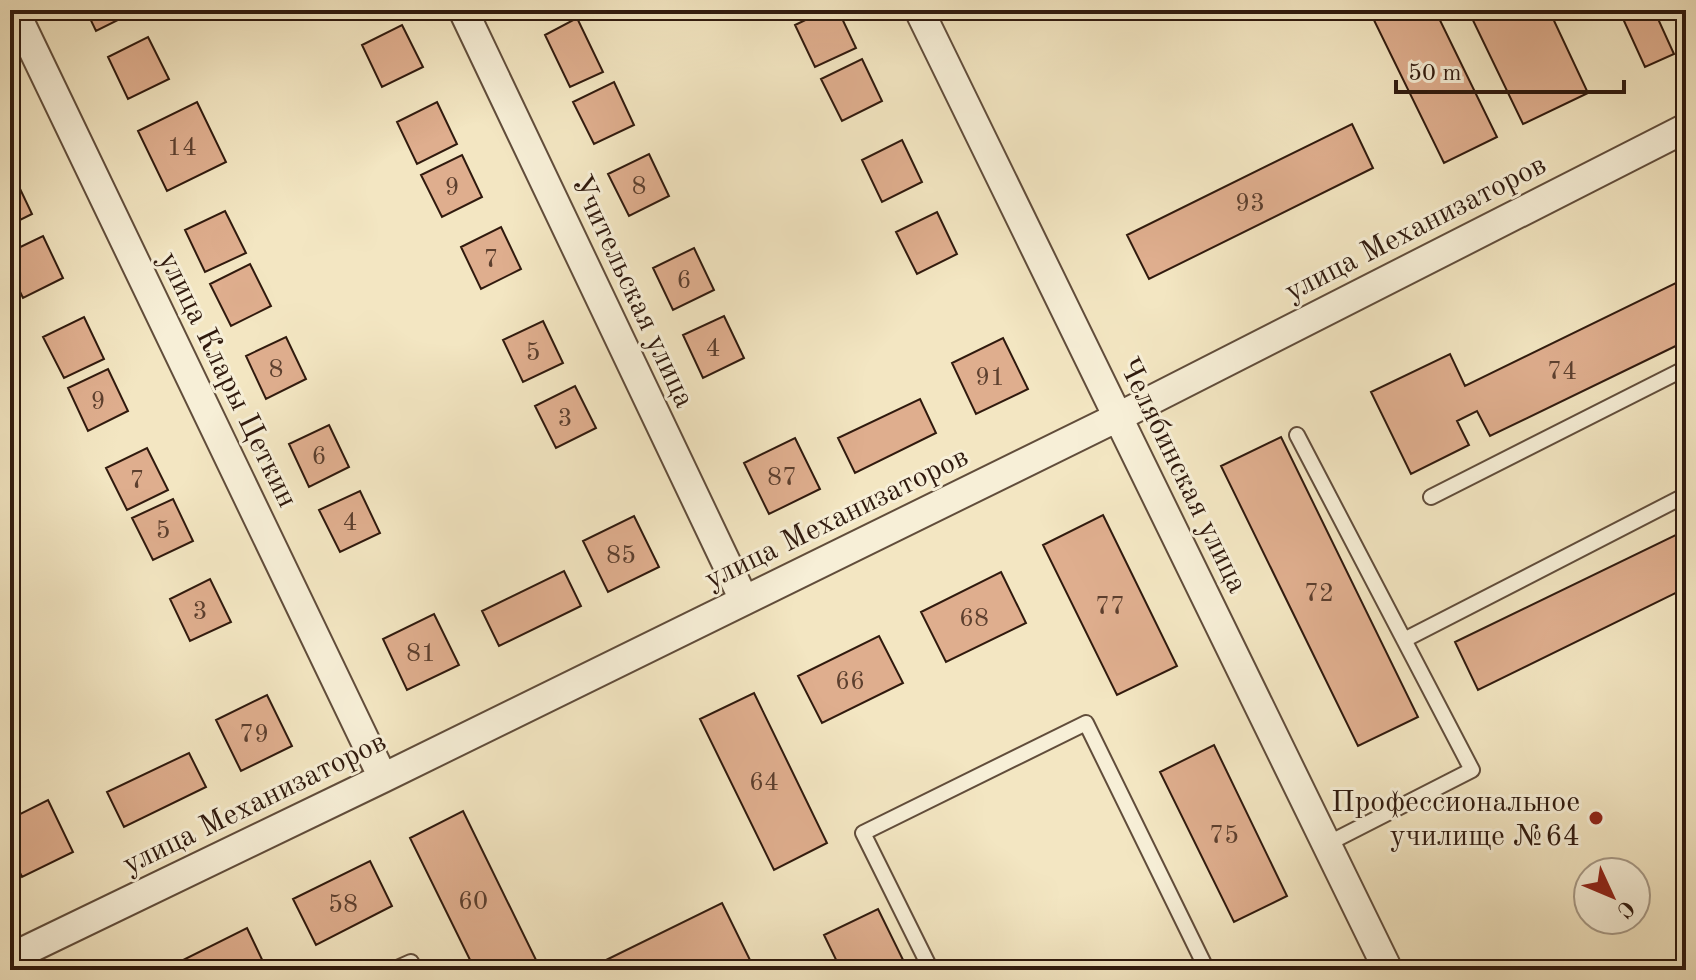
<svg xmlns="http://www.w3.org/2000/svg" width="1696" height="980" font-family="'Old Standard TT',serif">
<rect width="100%" height="100%" fill="#f3e6c2"/>
<filter id="stains"><feTurbulence type="fractalNoise" baseFrequency=".0025" numOctaves="4"/><feColorMatrix values="0 0 0 0 .2 0 0 0 0 .09 0 0 0 0 .02 0 0 0 .5 -.17"/></filter>
<radialGradient id="worn" r=".72"><stop offset=".6" stop-color="#630" stop-opacity="0"/><stop offset="1" stop-color="#630" stop-opacity=".3"/></radialGradient>
<!-- building -->
<path fill="#dfae8e" stroke="#301a0e" stroke-width="2" d="M86,10h49l1,1 -40,20z
M826,10h12l18,38 -41,19 -20,-42z
M1369,10h66l62,127 -53,26z
M1468,10h81l39,83 -65,31z
M1619,10h35l20,44 -29,13z
M577,18l26,54 -33,15 -25,-52z
M402,25l21,42 -41,20 -20,-42z
M148,37l21,42 -41,20 -20,-42z
M862,59l20,42 -40,20 -21,-42z
M614,82l20,43 -40,19 -21,-42z
M197,102l29,60 -59,29 -29,-60z
M437,102l20,42 -40,20 -20,-42z
M1352,124l21,44 -224,111 -22,-44z
M902,140l20,42 -40,20 -20,-42z
M649,154l20,42 -40,20 -21,-42z
M462,155l20,42 -40,20 -21,-42z
M12,172l20,42 -22,11v-52z
M225,211l21,42 -41,19 -20,-42z
M937,212l20,42 -40,20 -21,-42z
M501,227l20,42 -40,20 -20,-42z
M43,236l20,42 -40,20 -13,-27v-19z
M694,248l20,42 -41,20 -20,-42z
M250,264l21,42 -40,20 -21,-42z
M1686,278v63l-196,95 -13,-25 -20,10 12,24 -58,29 -40,-82 79,-38 15,32z
M724,316l20,42 -41,20 -20,-43z
M84,317l20,42 -40,19 -21,-41z
M543,321l20,42 -40,19 -20,-42z
M286,337l20,42 -40,20 -20,-43z
M1003,338l25,51 -52,25 -24,-51z
M108,369l20,42 -40,20 -20,-43z
M575,386l21,42 -40,20 -21,-42z
M920,399l16,34 -81,40 -17,-35z
M329,425l20,42 -40,20 -20,-43z
M1281,437l137,280 -60,29 -137,-280z
M795,438l25,51 -51,25 -25,-51z
M147,448l21,42 -41,20 -21,-42z
M360,491l20,42 -40,19 -21,-42z
M173,499l20,42 -40,19 -21,-42z
M1103,515l74,151 -60,29 -74,-150z
M634,516l25,51 -51,25 -25,-51z
M1686,530v58l-208,102 -23,-48z
M564,571l17,35 -82,40 -17,-35z
M1001,572l25,51 -80,39 -25,-50z
M210,579l21,43 -41,19 -20,-42z
M434,614l25,51 -52,25 -24,-51z
M879,636l24,47 -81,40 -24,-47z
M754,693l73,150 -53,27 -74,-151z
M267,695l25,51 -51,25 -25,-51z
M1214,745l73,151 -53,26 -74,-150z
M189,753l17,34 -82,40 -17,-35z
M48,800l25,52 -51,25 -12,-25v-33z
M463,811l74,151 -17,8h-45l-65,-132z
M370,861l22,45 -76,39 -23,-46z
M722,903l28,57 -20,10h-119l-5,-10z
M878,909l30,61h-67l-17,-35z
M247,928l20,42h-97l-1,-3z"/>
<g fill="none" stroke-linecap="round" stroke-linejoin="round">
<defs>
<path id="lane" d="M1297,435l175,335 -145,74
M1431,497l255,-129
M1404,640l282,-145
M393,970l18,-8 4,8
M931,970l-68,-137 223,-110 121,247"/>
<path id="street" d="M14,10l369,768
M463,10l281,590
M919,10l469,960
M10,958l373,-180 735,-361 568,-289"/>
</defs>
<!-- lane casing -->
<use href="#lane" stroke="#614d3b" stroke-width="18"/>
<!-- street casing -->
<use href="#street" stroke="#614d3b" stroke-width="32"/>
<!-- lane -->
<use href="#lane" stroke="#f7efd7" stroke-width="14"/>
<!-- street -->
<use href="#street" stroke="#f7efd7" stroke-width="28"/>
</g>
<!-- markers -->
<circle fill="#8f2418" stroke="#f7efd7" stroke-width="3" cx="1596" cy="818" r="8"/>
<g text-anchor="middle" stroke-width="6" stroke-linejoin="round" paint-order="stroke">
<!-- number labels -->
<g font-size="26" fill="#5c3f2e">
<text x="182" y="155">14</text>
<text x="639" y="194">8</text>
<text x="452" y="195">9</text>
<text x="1250" y="211">93</text>
<text x="491" y="267">7</text>
<text x="684" y="288">6</text>
<text x="713" y="356">4</text>
<text x="533" y="360">5</text>
<text x="276" y="377">8</text>
<text x="1562" y="379">74</text>
<text x="990" y="385">91</text>
<text x="98" y="409">9</text>
<text x="565" y="426">3</text>
<text x="319" y="464">6</text>
<text x="782" y="485">87</text>
<text x="137" y="488">7</text>
<text x="350" y="530">4</text>
<text x="163" y="538">5</text>
<text x="621" y="563">85</text>
<text x="1319" y="601">72</text>
<text x="1110" y="614">77</text>
<text x="200" y="619">3</text>
<text x="974" y="626">68</text>
<text x="421" y="661">81</text>
<text x="850" y="689">66</text>
<text x="254" y="742">79</text>
<text x="764" y="790">64</text>
<text x="1224" y="843">75</text>
<text x="473" y="909">60</text>
<text x="343" y="912">58</text>
</g>
<!-- street labels -->
<g font-size="30" fill="#301a0e" stroke="#f7efd7">
<text transform="translate(1415 227) rotate(-27)" y="10">улица Механизаторов</text>
<text transform="translate(634 291) rotate(65)" y="10">Учительская улица</text>
<text transform="translate(229 379) rotate(64)" y="10">улица Клары Цеткин</text>
<text transform="translate(1184 475) rotate(64)" y="10">Челябинская улица</text>
<text transform="translate(836 517) rotate(-26)" y="10">улица Механизаторов</text>
<text transform="translate(254 802) rotate(-26)" y="10">улица Механизаторов</text>
</g>
<!-- poi labels -->
<g font-size="30" fill="#301a0e" stroke="#f7efd7" text-anchor="end">
<text x="1580" y="811">Профессиональное<tspan x="1580" dy="34">училище №64</tspan></text>
</g>
</g>
<!-- margin -->
<rect width="1696" height="980" fill="none" stroke="#f3e6c2" stroke-width="40"/>
<rect x="12" y="12" width="1672" height="956" fill="none" stroke="#301a0e" stroke-width="4"/>
<rect x="20" y="20" width="1656" height="940" fill="none" stroke="#301a0e" stroke-width="2"/>
<!-- north arrow -->
<g transform="translate(1612 896) rotate(134)"><circle r="38" fill="#f7efd7" stroke="#a79a87" stroke-width="2"/>
<path d="M0-6L14 30L0 20L-14 30Z" fill="#8f2418"/>
<text y="-12" font-size="22" font-weight="bold" text-anchor="middle" fill="#301a0e">С</text>
</g>
<!-- scale -->
<path d="M1396 80v12h228v-12" fill="none" stroke="#301a0e" stroke-width="4"/>
<text x="1408" y="80" font-size="24" fill="#301a0e" stroke="#f7efd7" stroke-width="6" paint-order="stroke">50 m</text>
<rect width="100%" height="100%" filter="url(#stains)"/>
<rect width="100%" height="100%" fill="url(#worn)"/>
</svg>
